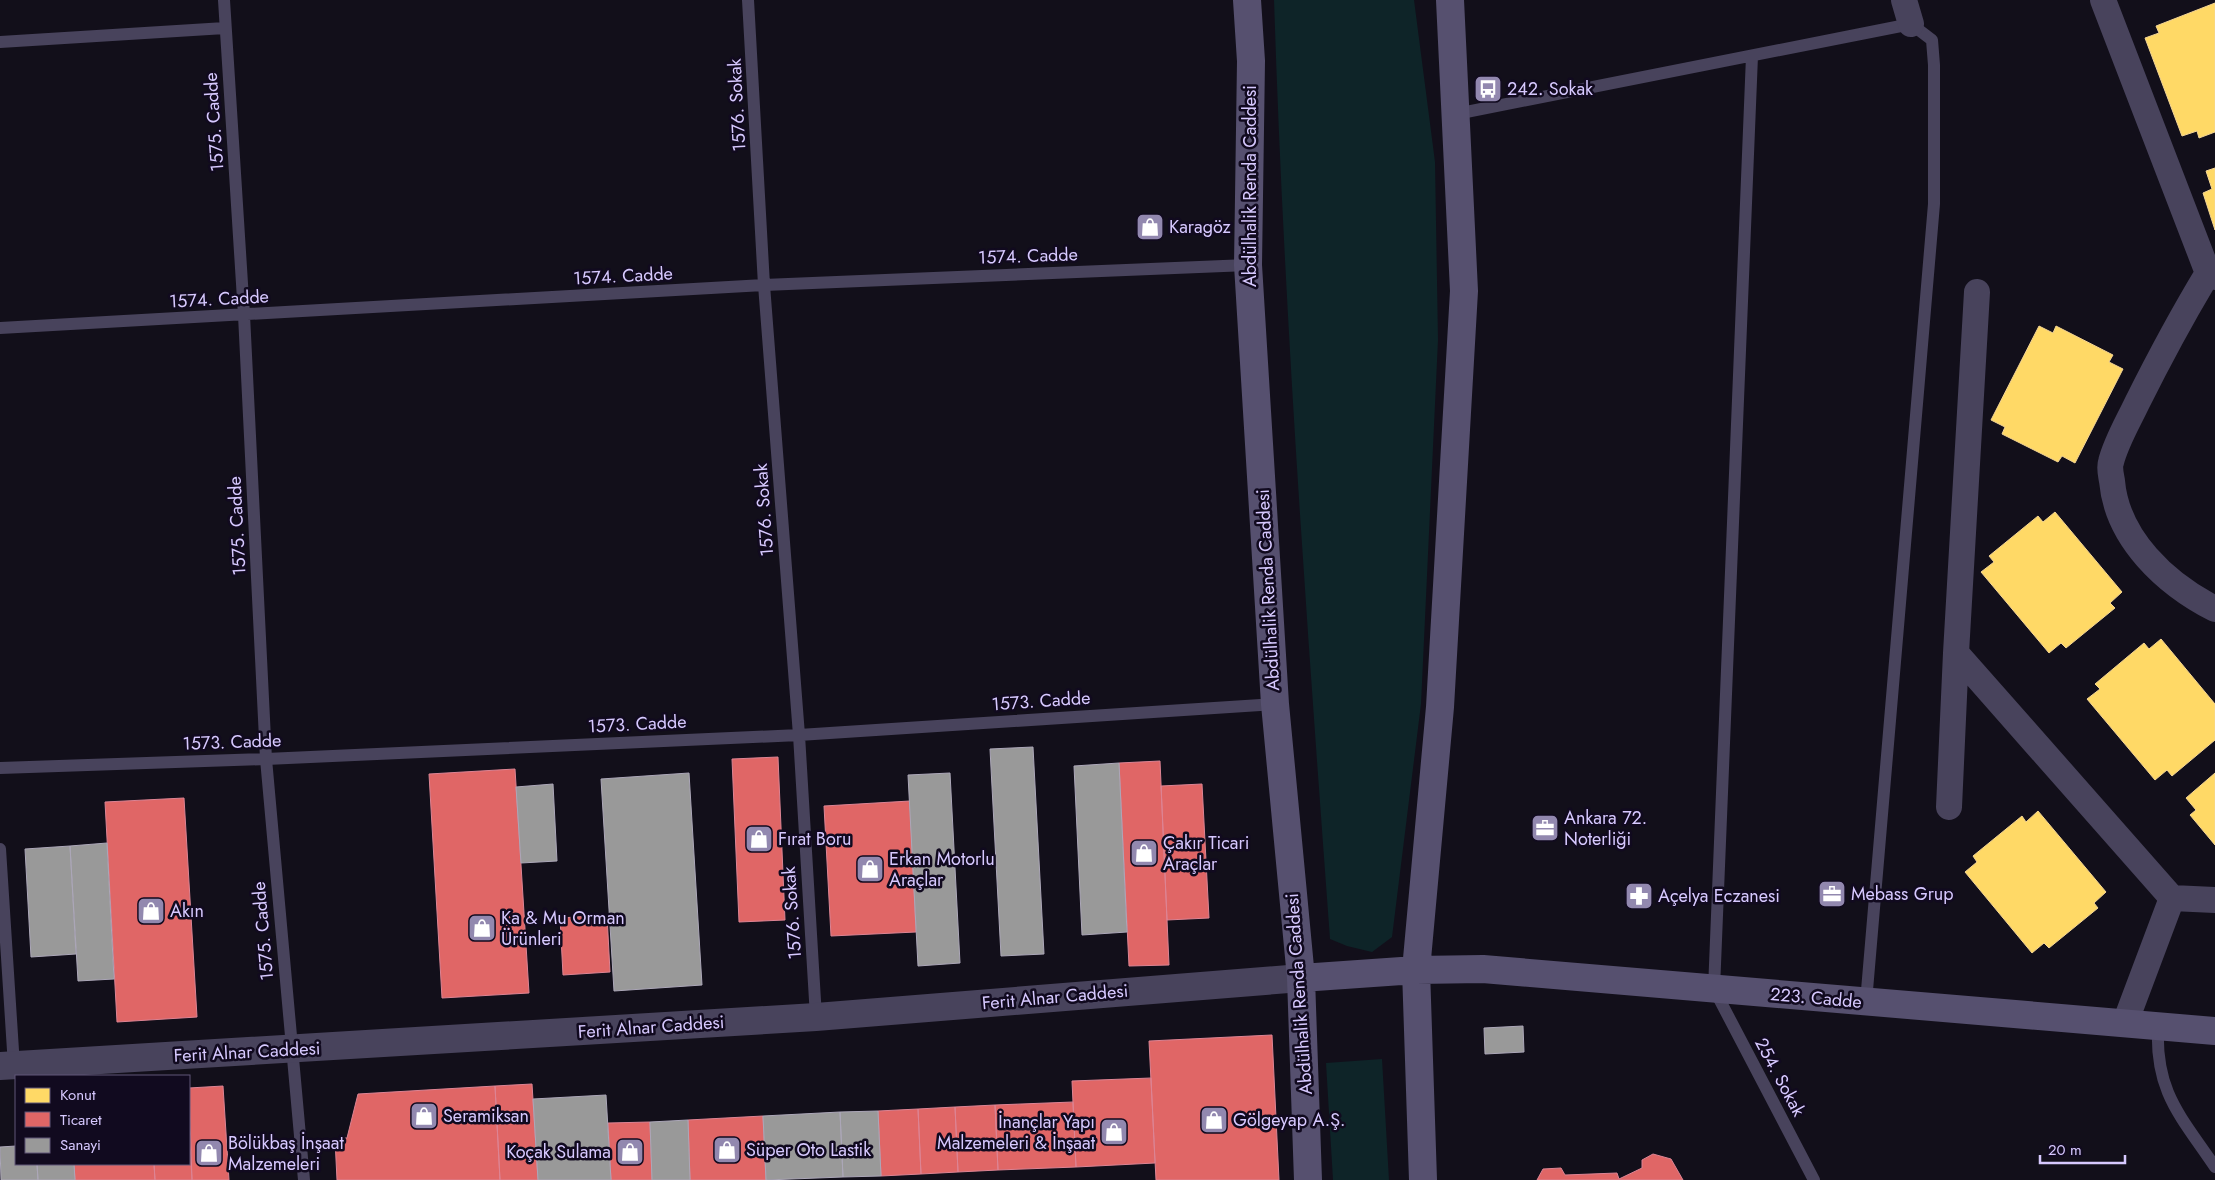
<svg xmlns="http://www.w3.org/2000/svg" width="2215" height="1180" font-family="Jost,sans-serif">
<rect width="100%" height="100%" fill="#120f1a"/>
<!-- green -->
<path fill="#0e2428" d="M1274,0h140l21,162 3,178 -17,364 -29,233 -20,15 -25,-6 -17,-7c-23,-313 -46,-626 -56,-939z
M1382,1059l7,121h-56l-7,-117z"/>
<!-- homes -->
<path fill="#ffd966" stroke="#f3d494" d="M2215,3v129l-16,6 -2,-7 -15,5 -37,-98 14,-5 -3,-7z
M2215,168v62l-12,-37 9,-4 -6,-18z
M2039,326l14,7 3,-7 57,29 -4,7 14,7 -48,94 -13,-7 -4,6 -56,-28 3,-7 -14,-7z
M2055,512l67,80 -12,11 5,5 -49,40 -5,-5 -12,10 -68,-81 13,-10 -5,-6 49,-40 5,6z
M2161,639l54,65v36l-43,36 -5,-6 -12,10 -68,-81 13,-10 -5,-5 49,-41 5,6z
M2215,773v72l-25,-30 6,-5 -10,-12z
M2038,811l68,81 -12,11 4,5 -49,40 -5,-5 -12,10 -67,-81 12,-10 -4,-6 49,-40 4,6z"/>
<!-- shops -->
<path fill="#e06666" stroke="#dd8494" d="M778,757l7,163 -46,2 -7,-163z
M1160,761l9,204 -40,1 -10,-203z
M515,769l14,224 -87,5 -13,-224z
M1202,784l7,134 -42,2 -6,-134z
M184,798l13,219 -80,5 -12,-220z
M910,801l6,131 -85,4 -7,-130z
M607,915l3,57 -47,3 -3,-57z
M1272,1035l7,145h-123l-7,-139z
M1151,1078l4,85 -79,4 -4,-86z
M532,1084l6,96h-38l-5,-94z
M223,1086l6,94h-37l-3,-92z
M495,1086l5,94h-163l-2,-41 12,-1 11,-44z
M1073,1102l3,65 -78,3 -3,-65z
M995,1105l3,65 -40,2 -3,-65z
M955,1107l3,65 -37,2 -3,-65z
M918,1109l3,65 -40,2 -3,-65z
M763,1116l3,64h-76l-2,-60z
M650,1122l2,58h-41l-3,-57z
M189,1126l3,54h-37l-1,-16h35z
M1653,1154l18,5 12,21h-146l6,-11 18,-1 4,7 52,-2 2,6 23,-11v-8z
M74,1164h80l1,16h-80z"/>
<!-- industry -->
<path fill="#999" stroke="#aca7b8" d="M1033,747l11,207 -43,2 -11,-207z
M1119,763l8,169 -45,3 -8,-169z
M689,773l13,212 -88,6 -13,-212z
M950,773l10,190 -42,3 -10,-191z
M553,784l4,77 -36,2 -5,-76z
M107,843l7,136 -36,2 -8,-135z
M70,846l6,108 -45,3 -6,-108z
M1523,1026l1,26 -39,2 -1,-26z
M606,1095l5,85h-73l-5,-81z
M878,1111l3,65 -38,1 -3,-65z
M840,1112l3,65 -77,3 -3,-64z
M688,1120l2,60h-38l-2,-58z
M16,1146v18h21l1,16h-37l-1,-33z
M37,1164h37l1,16h-37z"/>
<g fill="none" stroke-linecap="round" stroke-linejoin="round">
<!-- service -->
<path stroke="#48435c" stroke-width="12" d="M224,0l20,315 22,444 38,421
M748,0l16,285 35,450 17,282
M0,42l225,-14
M1752,56l-38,933 100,191
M1456,114l455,-90 21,16 2,25v139l-68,798
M0,328l764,-43 484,-20
M0,768l266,-9 533,-24 476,-31
M0,849l14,217
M2158,1026c-3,66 22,89 57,141"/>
<!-- minor -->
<path stroke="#48435c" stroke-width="26" d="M1904,0l7,24
M2103,0l105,273 7,4
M2208,273c-26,43 -49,86 -71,130 -9,19 -21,39 -26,59 -2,6 0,13 1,19 5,58 54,103 103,128
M1956,653l21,-361
M1949,807l7,-154 216,245 -47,125
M2172,898l43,2"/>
<!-- tertiary -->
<path stroke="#48435c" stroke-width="28" d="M0,1066l816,-49 485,-39"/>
<!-- secondary -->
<path stroke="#56506f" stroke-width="28" d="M1247,0l4,61 -3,204 27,439 26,274 7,202
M1301,978l115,-8 67,-1 732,62
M1423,1180l-7,-210 24,-263 24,-416 -14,-291"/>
</g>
<!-- icons -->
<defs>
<symbol id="bus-square" viewBox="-11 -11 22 22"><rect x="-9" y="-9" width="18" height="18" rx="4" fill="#9288af" stroke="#110a1f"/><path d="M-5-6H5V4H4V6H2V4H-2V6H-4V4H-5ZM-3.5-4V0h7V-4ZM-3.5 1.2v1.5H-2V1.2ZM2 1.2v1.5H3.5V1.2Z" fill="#fff"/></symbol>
<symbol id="shop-square" viewBox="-11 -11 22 22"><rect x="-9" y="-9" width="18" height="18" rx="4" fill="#9288af" stroke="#110a1f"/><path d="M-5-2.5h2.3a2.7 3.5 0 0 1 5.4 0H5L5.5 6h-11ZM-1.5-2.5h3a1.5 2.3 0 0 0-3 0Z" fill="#fff"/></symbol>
<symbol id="office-square" viewBox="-11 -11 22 22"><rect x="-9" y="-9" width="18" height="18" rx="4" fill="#9288af" stroke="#110a1f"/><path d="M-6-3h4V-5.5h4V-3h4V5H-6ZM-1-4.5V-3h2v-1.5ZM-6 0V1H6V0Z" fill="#fff"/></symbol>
<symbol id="pharmacy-square" viewBox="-11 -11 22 22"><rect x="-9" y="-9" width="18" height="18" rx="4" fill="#9288af" stroke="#110a1f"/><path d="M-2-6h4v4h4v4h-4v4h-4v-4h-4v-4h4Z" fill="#fff"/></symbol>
</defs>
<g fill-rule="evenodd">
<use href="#bus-square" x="1472" y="73" width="32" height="32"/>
<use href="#shop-square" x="1134" y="211" width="32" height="32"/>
<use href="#office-square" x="1529" y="812" width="32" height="32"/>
<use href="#shop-square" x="743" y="823" width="32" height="32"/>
<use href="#shop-square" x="1128" y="837" width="32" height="32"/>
<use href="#shop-square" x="854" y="853" width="32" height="32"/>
<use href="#office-square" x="1816" y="878" width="32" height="32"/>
<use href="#pharmacy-square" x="1623" y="880" width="32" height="32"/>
<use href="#shop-square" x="135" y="895" width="32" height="32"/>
<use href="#shop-square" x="466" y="912" width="32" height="32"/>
<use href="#shop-square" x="408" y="1100" width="32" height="32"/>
<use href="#shop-square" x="1198" y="1104" width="32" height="32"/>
<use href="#shop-square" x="1098" y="1116" width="32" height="32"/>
<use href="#shop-square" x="711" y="1134" width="32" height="32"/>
<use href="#shop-square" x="614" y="1136" width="32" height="32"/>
<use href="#shop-square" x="193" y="1137" width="32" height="32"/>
</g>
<g text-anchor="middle" stroke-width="5" stroke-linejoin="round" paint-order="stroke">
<!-- poi labels -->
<g font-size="18" fill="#d7c9ff" stroke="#110a1f" text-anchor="start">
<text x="1507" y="95">242. Sokak</text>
<text x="1169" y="233">Karagöz</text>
<text x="1564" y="824">Ankara 72.<tspan x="1564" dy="21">Noterliği</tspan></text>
<text x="778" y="845">Fırat Boru</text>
<text x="1163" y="849">Çakır Ticari<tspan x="1163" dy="21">Araçlar</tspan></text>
<text x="889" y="865">Erkan Motorlu<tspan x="889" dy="21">Araçlar</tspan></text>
<text x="1851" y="900">Mebass Grup</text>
<text x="1658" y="902">Açelya Eczanesi</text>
<text x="170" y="917">Akın</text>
<text x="501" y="924">Ka &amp; Mu Orman<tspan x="501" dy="21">Ürünleri</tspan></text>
<text x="443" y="1122">Seramiksan</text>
<text x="1233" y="1126">Gölgeyap A.Ş.</text>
<text x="1095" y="1128" text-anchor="end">İnançlar Yapı<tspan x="1095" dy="21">Malzemeleri &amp; İnşaat</tspan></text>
<text x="228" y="1149">Bölükbaş İnşaat<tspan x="228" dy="21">Malzemeleri</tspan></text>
<text x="746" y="1156">Süper Oto Lastik</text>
<text x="611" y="1158" text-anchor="end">Koçak Sulama</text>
</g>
<!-- street labels -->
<g font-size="18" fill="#d7c9ff" stroke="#110a1f">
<text transform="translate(737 105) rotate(-93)" y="6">1576. Sokak</text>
<text transform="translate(214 122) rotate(-94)" y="6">1575. Cadde</text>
<text transform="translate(1250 186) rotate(-90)" y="6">Abdülhalik Renda Caddesi</text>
<text transform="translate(1028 256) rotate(-2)" y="6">1574. Cadde</text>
<text transform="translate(623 276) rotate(-3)" y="6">1574. Cadde</text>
<text transform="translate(219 299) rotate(-3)" y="6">1574. Cadde</text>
<text transform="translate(764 510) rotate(-94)" y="6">1576. Sokak</text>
<text transform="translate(237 526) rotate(-93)" y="6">1575. Cadde</text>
<text transform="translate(1268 590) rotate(-93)" y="6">Abdülhalik Renda Caddesi</text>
<text transform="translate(1041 701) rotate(-4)" y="6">1573. Cadde</text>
<text transform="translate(637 724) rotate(-3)" y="6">1573. Cadde</text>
<text transform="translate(232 742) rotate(-2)" y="6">1573. Cadde</text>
<text transform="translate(792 913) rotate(-94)" y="6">1576. Sokak</text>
<text transform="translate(263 931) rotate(-95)" y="6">1575. Cadde</text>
<text transform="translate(1299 994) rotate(-94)" y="6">Abdülhalik Renda Caddesi</text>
<text transform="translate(1055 997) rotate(-5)" y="6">Ferit Alnar Caddesi</text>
<text transform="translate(1816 998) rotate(5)" y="6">223. Cadde</text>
<text transform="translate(651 1027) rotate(-4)" y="6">Ferit Alnar Caddesi</text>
<text transform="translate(247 1052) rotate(-3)" y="6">Ferit Alnar Caddesi</text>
<text transform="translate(1780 1077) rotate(62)" y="6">254. Sokak</text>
</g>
</g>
<!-- legend -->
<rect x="15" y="1075" width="175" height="90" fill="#110a1f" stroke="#605679"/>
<rect x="25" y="1088" width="25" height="15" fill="#ffd966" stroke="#605679"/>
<text x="60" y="1100" font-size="15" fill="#d7c9ff">Konut</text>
<rect x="25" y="1112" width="25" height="15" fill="#e06666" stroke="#605679"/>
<text x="60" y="1125" font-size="15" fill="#d7c9ff">Ticaret</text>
<rect x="25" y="1138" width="25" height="15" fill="#999999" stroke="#605679"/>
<text x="60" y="1150" font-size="15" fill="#d7c9ff">Sanayi</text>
<!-- scale -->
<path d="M2040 1155v8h85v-8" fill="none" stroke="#d7c9ff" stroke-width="2.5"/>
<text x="2048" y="1155" font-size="15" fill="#d7c9ff" stroke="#110a1f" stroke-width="4" paint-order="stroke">20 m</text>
</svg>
